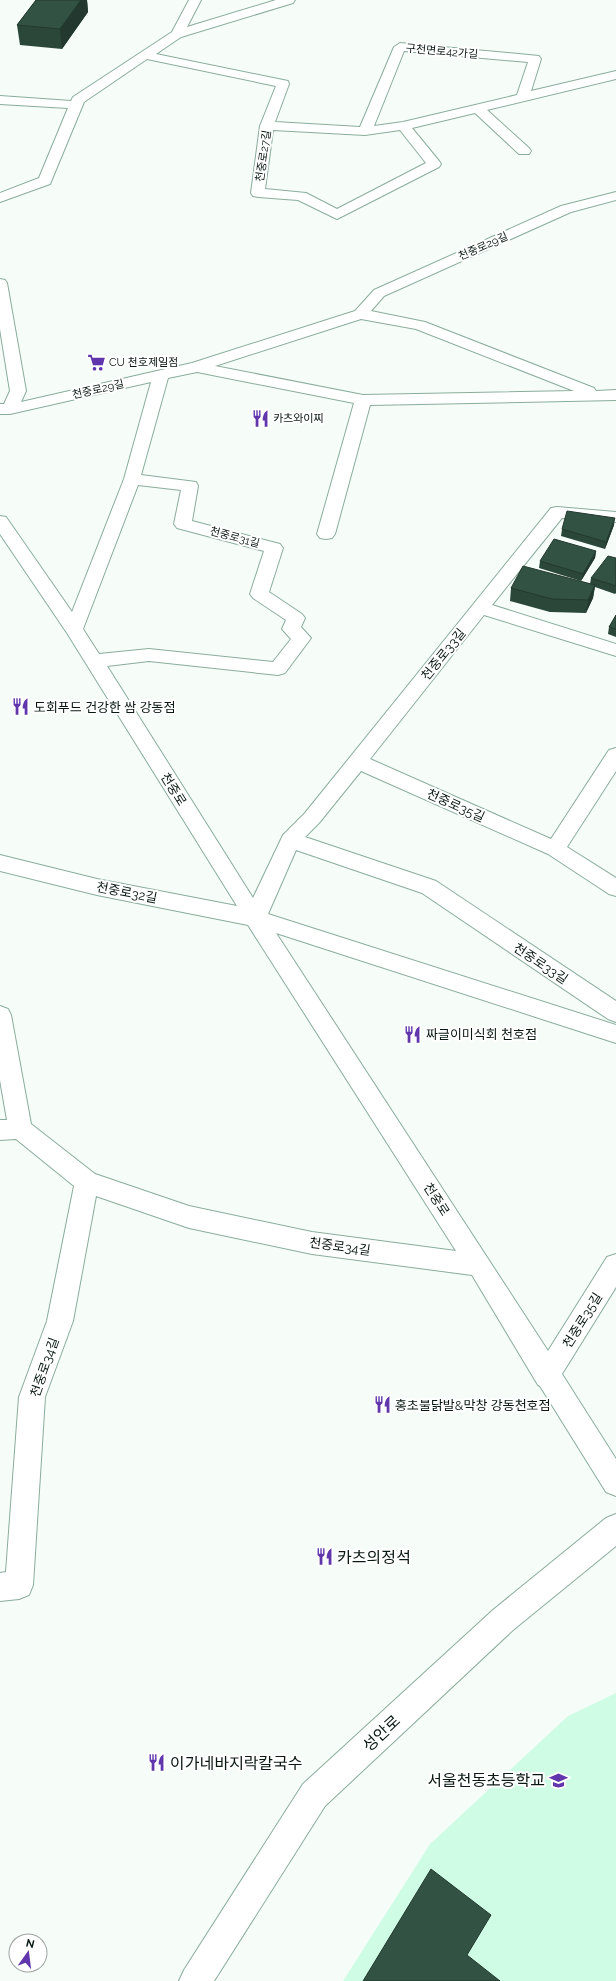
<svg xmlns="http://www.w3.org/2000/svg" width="616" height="1981" font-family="Raleway,'Noto Sans KR',sans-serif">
<rect width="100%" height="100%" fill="#f6fdf9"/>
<!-- built -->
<path fill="#cffce5" d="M616,1693v288h-273l87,-137 138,-128z"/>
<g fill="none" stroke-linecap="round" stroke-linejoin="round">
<defs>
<path id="minor" d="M189,0h12l-14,27 89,-27h19l-2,3 -112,34 -25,17 132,27 1,3 -14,38 85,5 34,-80 6,-4 139,13 2,3 -10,32 85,-20v8l-129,31 42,38 2,3 -2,3h-10l-44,-41 -63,15 27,33 2,3 -2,3 -102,52 -39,-19 -40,-3 -5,-1 -2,-3 9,-67 16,-40 -129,-27 -63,43 -34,82 -50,18v-9l39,-15 29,-70 -68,-4v-8l71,5 2,-4 99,-65zM404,51l124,11 -11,33 -114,27 -29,4zM273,130l92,5 35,-5 26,33 -89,46 -31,-16 -41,-4z
M616,192v8l-45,12 -187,84 -13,15 54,11 169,66 2,3 20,-1v10l-246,5 -35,129 -3,4 -6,1 -6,-1 -3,-4 37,-131 -157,-31 -29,6 -27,97 55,7 2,4 -6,35 88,23 3,4 -14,44 33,22 3,4 -4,9 10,11 -26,35 -7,2 -129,-14 -42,5 146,232 30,-63 22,-22 246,-305 6,-1 59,5v10l-54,-4 -70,87 124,39v12l-132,-41 -114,144 181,80 58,-89 7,-2v23l-49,76 49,31v18l-7,-2 -61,-40 -187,-83 -42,52 -14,14 131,44 180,120v21l-8,-3 -186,-126 -126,-43 -28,64 348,111v18l-340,-110 272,418 59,-94 9,-3v33l-54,87 54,85v37l-10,-4 -66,-106 -2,-1 -66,-110 -160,-21 -123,-26 -93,-32 -23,125 -28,76 -12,188 -4,10 -10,4 -19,2v-28l6,-1 13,-175 28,-76 27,-135 -58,-47 -16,1v-20h7l-7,-40v-74l8,3 3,6 20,109 64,50 94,32 123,26 144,19 -208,-326 -151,-30 -97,-24v-16l97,24 140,27 -170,-273 -67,-99v-18l6,1 66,95 52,-133 27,-97 -141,32h-10v-10h4l6,-13 -10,-62v-50l5,1 2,3 19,108 -5,11 171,-39 163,-52 19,-21 187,-84zM361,319l55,10 158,62 -211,4 -148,-29zM138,485l43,5 -7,34 3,4 87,23 -14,43 3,4 33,22 -4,9 9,10 -18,23 -124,-13 -50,5 -16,-25z"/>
<path id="major" d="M616,1514v32l-103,84 -188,176 -111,175h-35l5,-11 119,-186 190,-174 113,-92z"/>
</defs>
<!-- minor casing -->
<use href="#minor" stroke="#8aad9b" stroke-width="2"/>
<!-- major casing -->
<use href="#major" stroke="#8aad9b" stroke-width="2"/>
<!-- minor -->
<use href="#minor" fill="#fff" fill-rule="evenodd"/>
<!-- major -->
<use href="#major" fill="#fff" fill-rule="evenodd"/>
</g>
<!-- wall -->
<path fill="#2b473a" d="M36,0h51l1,12 -26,37 -42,-4 -3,-20z
M614,525l-9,24 -44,-13 1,-7z
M596,551l-1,7 -14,23 -42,-13 1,-7z
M616,558v35l-1,1 -20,-7 -2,11 -7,15 -36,-1 -40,-11 1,-13 79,-4 1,-6z
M616,615v22l-8,-3 1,-7z"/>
<!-- shaded-wall -->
<path fill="#23392f" d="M81,0h6l1,12 -26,37 -2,-20z
M615,518l-1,7 -9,24 1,-7z
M596,551l-1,7 -14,23 2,-7z
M595,585l-2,13 -7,15 2,-13z"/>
<!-- building -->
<path fill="#325243" stroke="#23392f" d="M36,0h45l-21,29 -43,-4z
M567,511l48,7 -9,24 -44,-13z
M554,539l42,12 -13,23 -43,-13z
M608,556l8,2v28l-25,-8z
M523,566l72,19 -7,15 -36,-1 -41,-11z
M616,615v14l-7,-2z
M431,1869l60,46 -24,40 33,26h-137z"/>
<!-- icons -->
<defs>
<symbol id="supermarket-bare" viewBox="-9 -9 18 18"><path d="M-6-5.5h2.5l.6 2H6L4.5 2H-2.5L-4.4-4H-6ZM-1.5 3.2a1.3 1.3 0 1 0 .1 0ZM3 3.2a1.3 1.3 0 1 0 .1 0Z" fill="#6135ac" stroke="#fff" stroke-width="2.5" paint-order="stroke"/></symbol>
<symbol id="restaurant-bare" viewBox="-9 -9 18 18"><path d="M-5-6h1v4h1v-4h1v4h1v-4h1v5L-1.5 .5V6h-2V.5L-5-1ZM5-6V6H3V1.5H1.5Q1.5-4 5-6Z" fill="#6135ac" stroke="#fff" stroke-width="2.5" paint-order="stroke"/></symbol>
<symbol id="school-bare" viewBox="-9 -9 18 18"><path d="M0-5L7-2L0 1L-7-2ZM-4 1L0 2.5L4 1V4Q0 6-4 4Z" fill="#6135ac" stroke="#fff" stroke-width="2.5" paint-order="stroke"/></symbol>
</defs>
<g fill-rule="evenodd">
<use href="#supermarket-bare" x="84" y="350" width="25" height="25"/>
<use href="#restaurant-bare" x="248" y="406" width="25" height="25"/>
<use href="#restaurant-bare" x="8" y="694" width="25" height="25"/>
<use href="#restaurant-bare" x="400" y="1022" width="25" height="25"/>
<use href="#restaurant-bare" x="370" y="1392" width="25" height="25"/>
<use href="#restaurant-bare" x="312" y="1544" width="25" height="25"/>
<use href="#restaurant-bare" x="144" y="1750" width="25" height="25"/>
<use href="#school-bare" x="546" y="1768" width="25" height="25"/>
</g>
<g text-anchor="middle" stroke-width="4" stroke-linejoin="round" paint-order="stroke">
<!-- far-street labels -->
<g font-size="11" fill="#0a1812" stroke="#fff">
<text transform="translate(442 51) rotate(5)" y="4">구천면로42가길</text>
<text transform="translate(263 156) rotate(-82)" y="4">천중로27길</text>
<text transform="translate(483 246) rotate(-24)" y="4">천중로29길</text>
<text transform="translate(98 389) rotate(-13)" y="4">천중로29길</text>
<text transform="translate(235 537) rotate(15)" y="4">천중로31길</text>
</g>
<!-- far-poi labels -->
<g font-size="11" fill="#0a1812" stroke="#fff" text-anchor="start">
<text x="109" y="366">CU 천호제일점</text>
<text x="273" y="422">카츠와이찌</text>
</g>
<!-- street labels -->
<g font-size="13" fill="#0a1812" stroke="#fff">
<text transform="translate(443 654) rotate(-51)" y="5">천중로33길</text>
<text transform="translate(174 789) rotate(58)" y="5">천중로</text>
<text transform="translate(456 805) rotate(24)" y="5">천중로35길</text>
<text transform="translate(127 892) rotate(11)" y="5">천중로32길</text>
<text transform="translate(541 963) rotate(34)" y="5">천중로33길</text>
<text transform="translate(437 1199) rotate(57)" y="5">천중로</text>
<text transform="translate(340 1246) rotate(8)" y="5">천중로34길</text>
<text transform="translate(582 1320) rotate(-58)" y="5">천중로35길</text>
<text transform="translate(44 1367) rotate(-71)" y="5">천중로34길</text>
</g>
<!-- poi labels -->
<g font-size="13" fill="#0a1812" stroke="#fff" text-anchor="start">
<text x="34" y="712">도회푸드 건강한 쌈 강동점</text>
<text x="426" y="1039">짜글이미식회 천호점</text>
<text x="395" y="1410">홍초불닭발&amp;막창 강동천호점</text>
</g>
<!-- near-poi labels -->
<g font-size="16" fill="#0a1812" stroke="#fff" text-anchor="start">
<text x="337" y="1563">카츠의정석</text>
<text x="170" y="1769">이가네바지락칼국수</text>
<text x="545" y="1786" text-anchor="end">서울천동초등학교</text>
</g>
<!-- near-street labels -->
<g font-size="16" fill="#0a1812" stroke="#fff">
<text transform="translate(381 1733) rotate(-43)" y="6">성안로</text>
</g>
</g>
<!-- north arrow -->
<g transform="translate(28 1953) rotate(14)"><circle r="19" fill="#ffffff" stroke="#9da3a0"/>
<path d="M0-3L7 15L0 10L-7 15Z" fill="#6135ac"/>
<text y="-6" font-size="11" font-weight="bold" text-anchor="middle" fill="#0a1812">N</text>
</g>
</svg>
